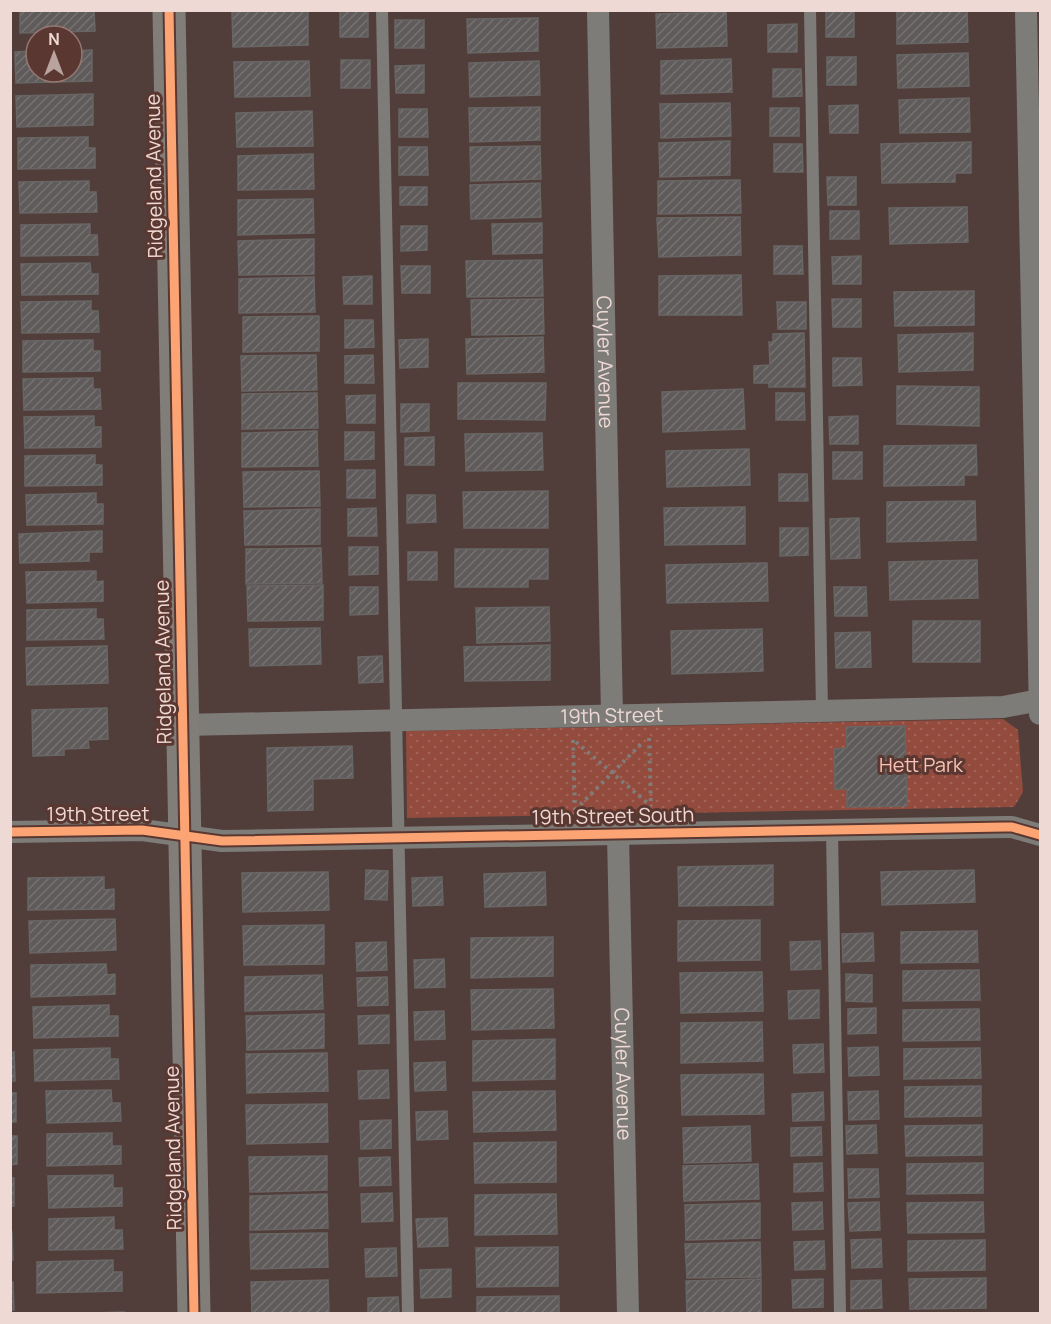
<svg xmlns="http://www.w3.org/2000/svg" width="1051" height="1324" font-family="Manrope,sans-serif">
<defs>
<pattern id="park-dots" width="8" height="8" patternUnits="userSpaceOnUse" patternTransform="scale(1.5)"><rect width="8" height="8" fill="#934b3d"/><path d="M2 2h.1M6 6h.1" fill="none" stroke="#a26458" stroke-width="1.8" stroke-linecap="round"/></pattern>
<pattern id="building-hatch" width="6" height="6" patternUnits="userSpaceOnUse" patternTransform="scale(1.5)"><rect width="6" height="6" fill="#5e5b5a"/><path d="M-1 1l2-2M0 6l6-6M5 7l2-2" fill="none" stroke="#757271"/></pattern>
</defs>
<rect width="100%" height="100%" fill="#513e3a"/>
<!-- park -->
<path fill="url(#park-dots)" d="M1003,719l15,11 5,62 -9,15 -607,11 -1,-87z"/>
<!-- building -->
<path fill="url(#building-hatch)" stroke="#686665" stroke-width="1.5" d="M20,10h74l1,21 -75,2z
M308,10v35l-75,2 -1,-35z
M340,10h28v27h-28z
M826,10h28v27h-28z
M897,10h70l1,32 -71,2z
M726,12l1,34 -70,2 -1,-34z
M538,18v33l-70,2 -1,-34z
M395,20h29v28h-29z
M797,24v28h-29v-27z
M92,50v31l-76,2 -1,-31 21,-1v21h36v-21z
M968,53l1,33 -71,2 -1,-33z
M827,57h29v28h-29z
M731,59l1,33 -71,2v-33z
M341,60h29v28h-29z
M309,61l1,35 -75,1 -1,-35z
M539,61l1,34 -70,2 -1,-34z
M424,65v28h-28l-1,-27z
M773,69h28l1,27 -29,1z
M93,94v31l-76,2 -1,-31z
M969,98l1,34 -70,1 -1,-33z
M730,103l1,33 -70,2 -1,-34z
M858,105v28h-28l-1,-27z
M540,107v33l-70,2 -1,-34z
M770,108h29v28h-29z
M399,109h28l1,28h-29z
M312,111l1,35 -76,1 -1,-34z
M88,137v11h7v20l-77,1v-31z
M730,141v34l-70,2 -1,-34z
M971,142v31h-16v9l-73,1 -1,-39z
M774,144h28l1,28h-29z
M540,146l1,33 -70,2 -1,-34z
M399,147h28l1,28h-29z
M313,154l1,35 -76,1v-34z
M827,177h29v28h-28z
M740,180l1,33 -83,1v-33z
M89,181v11h7l1,20 -77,1 -1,-31z
M540,183l1,34 -70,2 -1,-34z
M400,187h27v18h-27z
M313,199l1,34 -76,2v-35z
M967,207l1,35 -78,2 -1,-36z
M830,211h29v28h-29z
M740,217l1,38 -82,2 -2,-39z
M542,223v30l-49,1 -1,-30z
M90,224v11h7l1,20 -77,1v-31z
M401,226h26v24l-26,1z
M314,239v35l-75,1 -1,-34z
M774,246h28l1,28h-29z
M861,256v28h-28l-1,-27z
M542,260l1,36 -76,1 -1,-36z
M90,263l1,11h7v20l-76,1 -1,-31z
M401,266h29v27h-28z
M741,275l1,40h-83v-39z
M372,276v28h-28l-1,-27z
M314,277l1,35 -76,1v-34z
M974,291v34l-79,1 -1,-34z
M543,299l1,35 -72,1 -1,-35z
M832,299h29v28h-28z
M91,301v10h7l1,21 -77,1 -1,-31z
M777,302h29v27h-28z
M319,316v35l-76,1v-35z
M345,320h28l1,27 -29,1z
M804,333l1,54h-36v-4h-15v-17l16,-1 -1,-23h4v-8z
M973,333v37l-74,2 -1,-37z
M543,337l1,35 -77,2 -1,-35z
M428,339v28l-28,1 -1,-28z
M93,340v11h7v20l-77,1v-31z
M316,355l1,35 -75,1 -1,-35z
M373,355l1,28h-29v-27z
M833,358h28l1,27 -29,1z
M93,378v11h7l1,20 -77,1 -1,-31z
M458,383h88l-1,37 -87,-1z
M897,386l82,1v39l-82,-2z
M743,389l2,40 -82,3 -1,-40z
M317,393l1,35 -76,1v-35z
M776,393h28l1,27h-29z
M375,395v28h-28l-1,-27z
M401,404h28v27l-28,1z
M94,416v11h7v20l-76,1 -1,-31z
M858,416v28h-28l-1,-27z
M317,431l1,35 -76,1v-34z
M345,432h29v27l-29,1z
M542,433l1,37 -77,1 -1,-37z
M434,437v28h-29v-27z
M976,445l1,30h-13v10l-80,1v-40z
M749,449l1,36 -83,2 -1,-36z
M833,452h29v27h-29z
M95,455v10h7v20l-77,1v-30z
M347,470h28v28h-28z
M319,471l1,35 -76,1 -1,-35z
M779,474h28l1,27h-29z
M548,491v37h-84l-1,-36z
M96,493v11h7v20l-76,1 -1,-30z
M407,495h28l1,27 -29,1z
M975,501l1,39 -89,2v-40z
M745,507v37l-80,1 -1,-37z
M376,508l1,28h-29v-27z
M320,509v35l-75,1 -1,-34z
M859,518l1,40 -29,1 -1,-40z
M780,528h28v27l-28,1z
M102,531v21h-13v9l-69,2 -1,-29z
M349,547h29v27l-29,1z
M321,548l1,35 -76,1v-35z
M455,549h93v30h-20v8h-73z
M408,552h29v28h-29z
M977,560l1,38 -88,2 -1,-38z
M767,563l1,38 -101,2 -1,-38z
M96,571v11l7,-1v20l-76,2 -1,-31z
M323,585v35l-75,1 -1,-35z
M350,587h28v27l-28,1z
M834,587h32l1,29h-32z
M549,607l1,34 -73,2 -1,-35z
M96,609v10h7l1,20 -77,1v-30z
M913,621h67v41h-67z
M320,628l1,36 -71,2 -1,-37z
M762,629l1,42 -91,3 -1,-43z
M870,632l1,35 -35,1 -1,-35z
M550,645v35l-85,1 -1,-34z
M107,646l1,37 -81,2 -1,-37z
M382,656l1,26 -24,1 -1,-26z
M107,708l1,31 -20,1 1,8 -25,1v6l-31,1 -1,-46z
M905,726l2,80 -60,1v-18h-12l-1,-40 13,-1 -1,-21z
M352,746l1,32 -40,1v31l-45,1 -1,-63z
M773,865v40l-94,1 -1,-39z
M366,870l22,1 -1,29 -22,-1z
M974,870l1,32 -93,3 -1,-33z
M328,872l1,38 -86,2 -1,-39z
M545,872l1,33 -61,2 -1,-33z
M104,877v13l10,-1v20l-86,1v-32z
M442,877l1,28 -30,1 -1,-28z
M115,919l1,31 -86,3 -1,-32z
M760,920v40l-82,1v-40z
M324,925v39l-80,1 -1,-39z
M977,931l1,31 -77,1v-31z
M873,933l1,28 -31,1 -1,-28z
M553,937v39l-82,2v-40z
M820,941l1,28 -30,1 -1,-28z
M386,942l1,28 -30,1 -1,-28z
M444,959l1,28 -30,1 -1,-28z
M106,964l1,11 8,-1v20l-84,3v-32z
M979,970l1,30 -77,1v-30z
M762,972l1,39 -82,2 -1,-40z
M846,974l26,1v27l-26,-1z
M322,975l1,34 -78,2v-34z
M387,977l1,28 -30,1 -1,-28z
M553,989l1,39 -82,2 -1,-40z
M819,990v28l-30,1 -1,-28z
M109,1005v11h9v20l-84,2 -1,-31z
M876,1008v25l-28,1v-25z
M979,1009l1,31 -77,1v-31z
M444,1011l1,28 -30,1 -1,-28z
M324,1014v34l-77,2 -1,-34z
M389,1015v28l-30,1 -1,-28z
M762,1022l1,39 -82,2v-40z
M555,1039v40l-82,2v-40z
M823,1044l1,28 -30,1 -1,-28z
M878,1047l1,28 -30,1 -1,-28z
M110,1048v11h8l1,20 -84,2 -1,-31z
M980,1048l1,30 -77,1v-30z
M14,1052l1,29h-5v-28z
M327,1053l1,38 -81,2 -1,-39z
M445,1062l1,28 -31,1 -1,-28z
M388,1070l1,28 -30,1 -1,-28z
M763,1074l1,40 -82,1 -1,-40z
M981,1086v30l-76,1v-30z
M111,1090l1,13h8l1,18 -74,2 -1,-32z
M555,1091l1,39 -82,2 -1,-40z
M878,1091l1,28 -30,1 -1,-28z
M823,1092l1,28 -31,1 -1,-27z
M10,1093h6v29h-6z
M327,1104l1,38 -81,2 -1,-39z
M447,1111l1,28 -31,1 -1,-28z
M391,1120v28l-30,1 -1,-28z
M876,1125l1,28 -30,1 -1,-28z
M982,1125v30l-76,1 -1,-30z
M750,1126l1,35 -67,2 -1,-35z
M821,1127l1,28 -31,1v-28z
M112,1133v13h9v18l-74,2v-32z
M10,1136h7v28l-7,1z
M556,1142v40l-81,1 -1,-40z
M327,1156v34l-77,2 -1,-35z
M390,1157l1,28 -31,1 -1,-28z
M822,1163l1,28 -29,1v-28z
M983,1163v30l-76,1v-30z
M758,1164l1,35 -75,2 -1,-35z
M848,1169h30l1,28 -30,1z
M113,1175v13h9v18l-73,2 -1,-32z
M10,1178h4v28h-4z
M392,1193l1,28 -31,1 -1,-28z
M327,1194l1,34 -78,2v-34z
M556,1194l1,40 -82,1v-40z
M822,1202l1,27 -30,1 -1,-27z
M879,1202l1,28 -30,1 -2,-28z
M983,1202l1,30 -76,1 -1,-30z
M760,1203v35l-74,2 -1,-35z
M114,1217v13h8l1,19 -74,1v-31z
M447,1218l1,28 -30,1 -2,-28z
M10,1232h2l1,28h-3z
M327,1233l1,34 -77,2 -1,-35z
M881,1239l1,28 -30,1 -1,-28z
M985,1240v30l-77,1v-30z
M824,1241l1,28 -30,1 -1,-28z
M760,1242l1,35 -74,1 -2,-34z
M558,1247v39l-81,1 -1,-39z
M396,1248l1,28 -31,1 -1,-28z
M113,1260v12h9v19l-85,2v-31z
M451,1269v28l-30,1 -1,-28z
M986,1278v30l-76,1 -1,-30z
M761,1279v35h-74l-1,-33z
M823,1279v28l-30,1 -1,-28z
M328,1280l1,34h-77l-1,-32z
M881,1280l1,28 -31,1v-28z
M10,1282h3l1,28h-4z
M559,1296v18h-82v-17z
M398,1297l1,17h-31v-16z
M124,1312v2h-63z"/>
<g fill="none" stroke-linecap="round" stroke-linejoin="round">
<!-- path -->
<path stroke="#807c79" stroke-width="4" stroke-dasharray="3 4.5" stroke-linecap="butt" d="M649,738l2,68
M573,740l2,70
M576,742l75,64
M575,810l69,-69"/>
<!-- lane -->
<path stroke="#7e7c78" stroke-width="12" d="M382,10l26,1304
M810,10l12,701
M832,830l8,484"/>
<!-- street -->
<g stroke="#7e7c78" stroke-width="22">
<path id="s1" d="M598,10l14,706"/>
<path d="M1026,10l14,704"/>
<path id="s2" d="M182,725l821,-18 37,-7"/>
<path d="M10,832l132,-2 80,11 783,-14h7l28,8"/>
<path id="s3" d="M618,834l10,480"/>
</g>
<!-- secondary -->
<path stroke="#817e7a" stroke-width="33" d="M169,10l25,1304"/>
<defs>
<path id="cycleway" d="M169,10l25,1304
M10,832l132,-2 80,11 783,-14h7l28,8"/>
</defs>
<!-- cycleway casing -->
<use href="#cycleway" stroke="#5a3831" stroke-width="13"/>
<!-- cycleway -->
<use href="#cycleway" stroke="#fda474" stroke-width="9"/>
</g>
<g text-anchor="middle" stroke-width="6" stroke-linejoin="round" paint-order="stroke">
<!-- street labels -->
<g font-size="20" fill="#efd9d4" stroke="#5a3831">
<text transform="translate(154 176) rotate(-91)" y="7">Ridgeland Avenue</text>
<text dy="7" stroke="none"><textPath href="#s1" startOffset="352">Cuyler Avenue</textPath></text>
<text transform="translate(163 662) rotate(-91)" y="7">Ridgeland Avenue</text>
<text dy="7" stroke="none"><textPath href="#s2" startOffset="430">19th Street</textPath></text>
<text x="98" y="821">19th Street</text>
<text transform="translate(613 816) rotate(-1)" y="7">19th Street South</text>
<text dy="7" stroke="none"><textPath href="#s3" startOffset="240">Cuyler Avenue</textPath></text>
<text transform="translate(173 1148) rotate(-91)" y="7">Ridgeland Avenue</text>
</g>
<!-- park labels -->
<g font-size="20" fill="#f9c1b5" stroke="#5a3831">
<text x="921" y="772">Hett Park</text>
</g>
</g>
<!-- border -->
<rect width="1051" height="1324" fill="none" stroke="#efd9d4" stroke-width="24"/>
<!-- north arrow -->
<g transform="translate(54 54)"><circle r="28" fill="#5a3831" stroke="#967872" stroke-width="1.5"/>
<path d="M0-4.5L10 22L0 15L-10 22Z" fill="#b8a39e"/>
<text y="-9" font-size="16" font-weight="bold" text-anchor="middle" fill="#efd9d4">N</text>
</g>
</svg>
